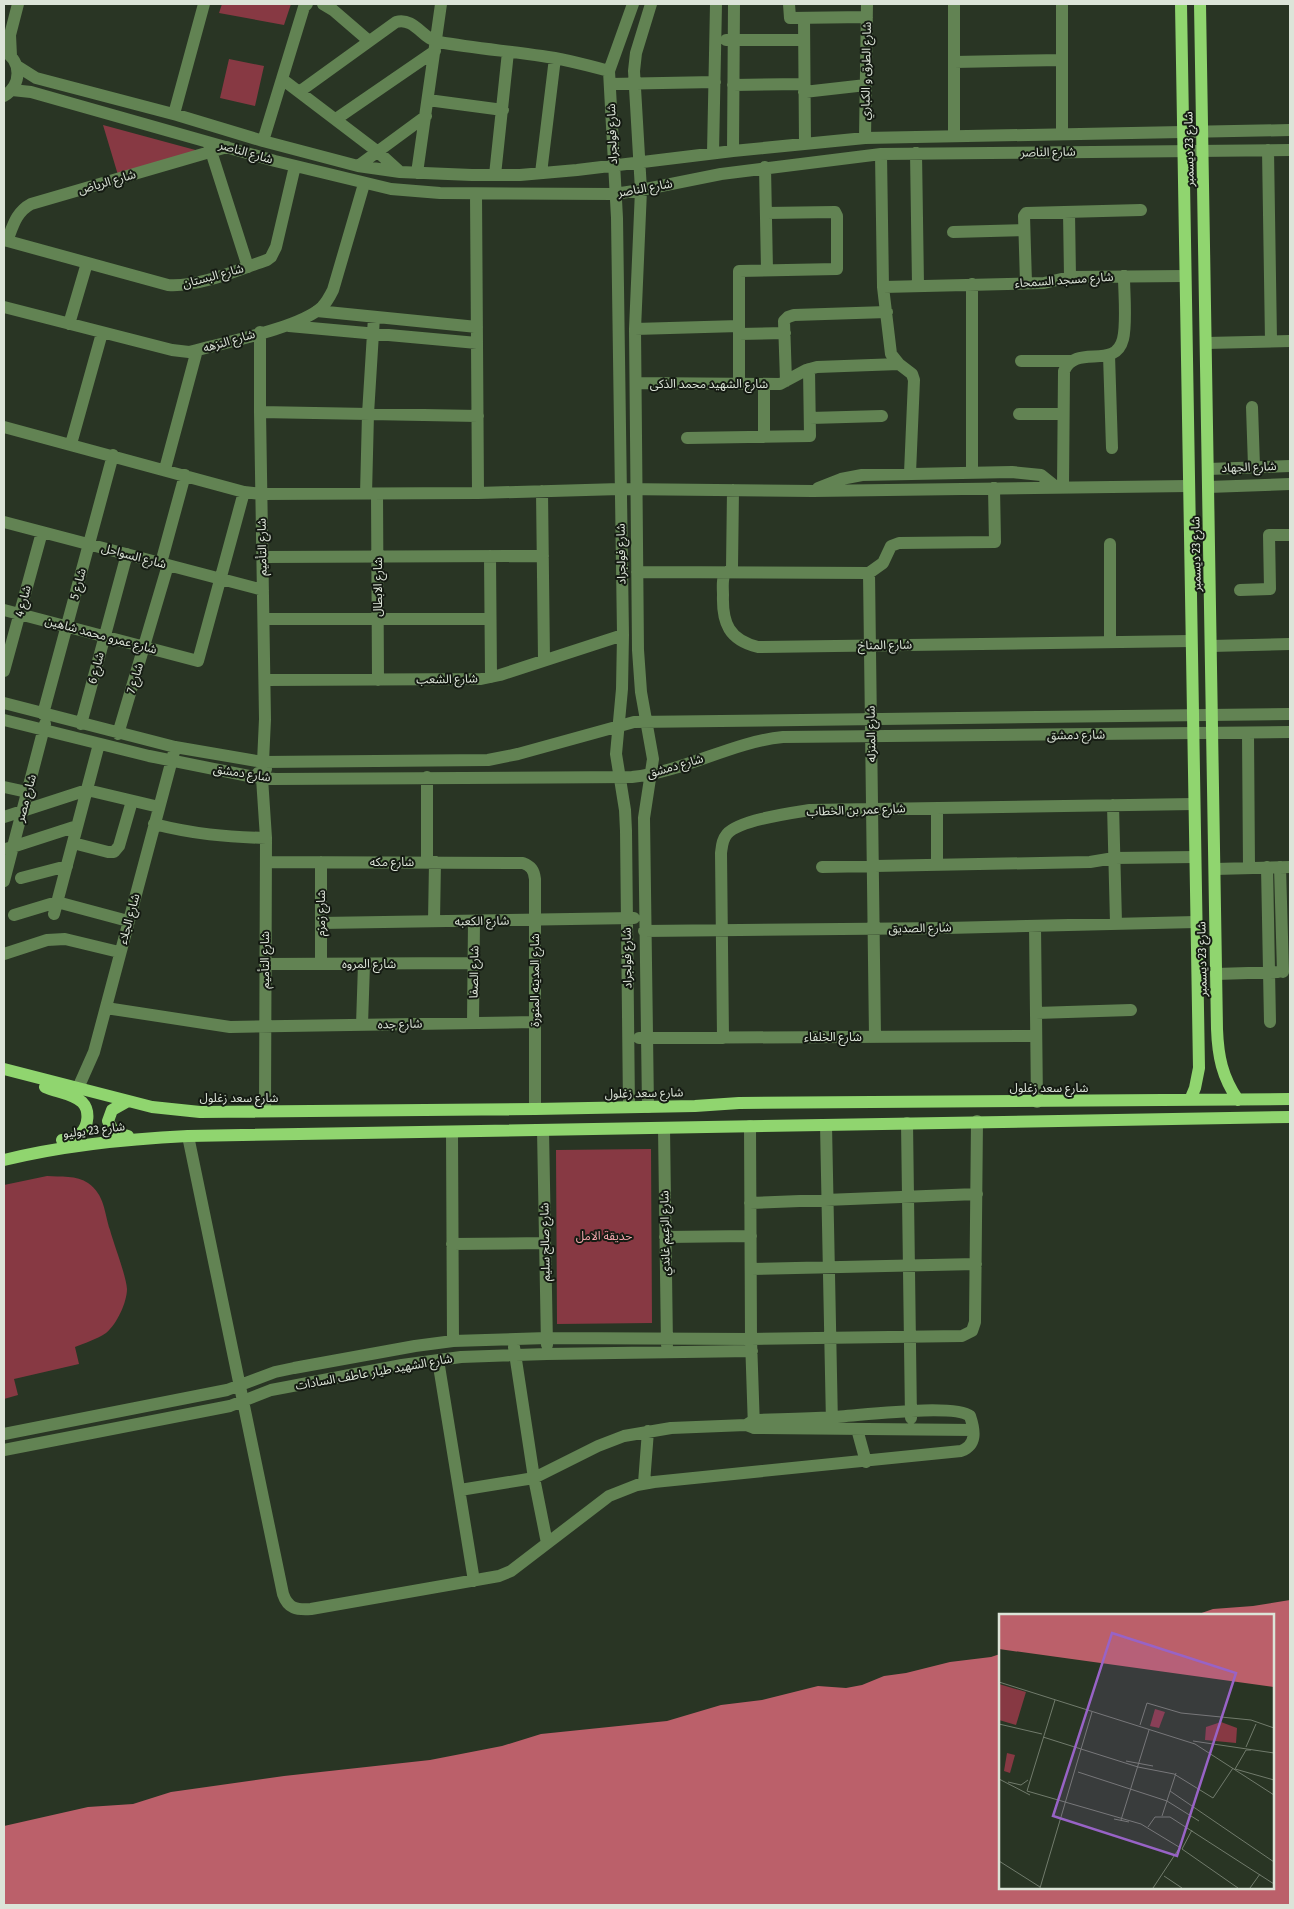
<svg xmlns="http://www.w3.org/2000/svg" width="1294" height="1909" font-family="'Fira Sans Condensed','Noto Sans Arabic',sans-serif">
<rect width="100%" height="100%" fill="#293524"/>
<!-- green -->
<path fill="#873943" d="M222,4h69l-7,21 -65,-12z
M229,59l35,7 -9,40 -35,-8z
M103,125l96,26 -81,24z
M651,1149l1,174 -95,1 -1,-174z
M47,1176c13,1 30,-1 41,7 17,12 16,29 22,47 4,15 16,45 17,59 0,13 -10,35 -21,44 -9,6 -21,10 -31,14l4,17 -65,15 4,16 -14,4v-214z"/>
<!-- water -->
<path fill="#bb606a" d="M1290,1600v305h-1286v-79l84,-19 45,-3 38,-12 113,-16 146,-16 72,-14 39,-12 126,-13 54,-16 41,-5 56,-14 28,2 16,-3 22,-9 22,-3 44,-11 41,-5 9,-3v234h273v-273h-77l17,-6 40,-3z"/>
<g fill="none" stroke-linecap="round" stroke-linejoin="round">
<!-- minor -->
<path stroke="#628353" stroke-width="12" d="M323,4l10,6 36,31
M789,4l1,14 77,-1
M954,4v131
M804,18l1,125
M726,40h78
M4,51c18,10 18,34 0,45
M11,56l-1,-21 8,-31
M954,62l108,-2
M17,66l19,12 141,37 86,26 95,25 42,6 72,3h48l57,-5 156,-19 132,-13 425,-8
M282,79l96,73 22,20
M610,84l105,-2
M733,85l71,-1
M12,90l19,2 244,69 116,28 49,4 174,1 27,-4 80,-16 160,-20 409,-4
M299,92l97,-70c19,-5 27,18 43,20 34,6 69,9 103,14 23,3 45,9 67,15
M804,92l62,-7
M428,100l75,10
M174,114l30,-110
M336,119l99,-68
M1062,134v-130
M865,138l2,-134
M263,141l41,-134 3,-3
M209,145l39,122
M1268,150l3,191
M733,151l1,-147
M713,153l3,-149
M916,153l2,132
M881,154l2,133 8,67 8,10 13,10 2,6 -4,93
M358,166l68,-50
M765,167l2,103
M417,173l24,-169
M541,173l14,-115
M495,175l13,-123
M476,194l2,299
M1069,212l1,65
M953,232l71,-2
M4,240l164,45c32,2 69,-15 99,-25l4,-3 5,-10 19,-81
M7,241c6,-15 9,-29 24,-37l196,-57
M1026,283l-2,-67 2,-3 115,-3
M972,284v188
M883,287l161,-4 26,-6 115,-1
M4,307l168,43 17,2 8,-2c31,-8 104,-23 125,-43 5,-5 8,-11 11,-17l31,-106
M317,311l160,16
M69,324l18,-61
M289,326l188,17
M635,329l104,-3
M260,332v80l5,307 -2,43 3,7
M739,334l46,-1
M1206,343l84,-2
M1109,355l3,93
M1021,361h49
M786,381l-2,-60 4,-4 6,-2 93,-3
M636,383l144,1 26,-14 11,-3 82,-3
M739,384v-113l98,-2v-53l-2,-4 -69,1
M764,384v53
M1252,407l2,59
M260,412l218,4
M1019,414h44
M810,418l72,-2
M4,427l240,65 17,2 217,-1 142,-4 193,2 376,-5
M687,438l123,-2 -1,-67
M71,444l31,-111
M165,469l32,-119
M1208,469l82,-3
M1063,487l1,-116c12,-28 51,0 59,-32 4,-16 1,-46 1,-63
M1208,487l82,-3
M818,488l23,-9 21,-4 150,-3 29,3 15,12
M733,490l-1,78c-2,4 -6,3 -8,8 -2,5 -1,14 -1,19 -1,28 6,45 35,52l433,-6
M542,491l2,169
M366,494l2,-80 6,-97
M377,494l1,186
M4,522l259,68
M1110,544v98
M490,556l1,121
M263,557l280,-1
M161,563l24,-88
M637,572l232,1
M1240,590l30,-1 -1,-54h21
M4,610l194,51 46,-169
M264,619h226
M1211,646l79,-2
M4,671l38,-139
M265,680l216,-1 19,-4 123,-40
M4,703l171,44 88,15 225,-2 30,-6 116,-32 656,-8
M43,714l70,-259
M4,720l145,36 105,21 21,2 357,-2c52,-5 99,-35 151,-40l507,-5
M81,724l46,-170
M1248,733l1,135
M118,734l50,-169
M258,773l4,5 4,60 -1,273
M427,777v84
M4,787l23,5
M1113,805l3,118
M937,808v57
M4,817l83,-27 72,17
M154,824c39,10 72,13 112,14
M73,843l35,9h6l5,-6 13,-45
M6,849l71,-23
M266,862l257,1c8,3 11,7 12,16v230
M822,867l268,-5 24,-4 81,-1
M1267,867l3,155
M1280,867l3,105
M1215,869l75,-2
M21,878l46,-12
M4,881l41,-157
M54,914l45,-170
M14,915l43,-13 71,19
M434,921l1,-59
M321,923l313,-5
M1035,926l2,176
M644,931l303,-3 249,-6
M4,954l43,-14 18,-1 54,13
M265,964l209,-1
M321,964v-102
M1216,974l62,-2
M106,1008l124,19 305,-5
M1036,1013l95,-3
M473,1023l1,-102
M362,1025l2,-61
M875,1037l-6,-464 14,-10 8,-17 8,-3 96,-1 -1,-54
M639,1038l397,-2
M723,1038l-2,-185c1,-7 1,-13 6,-19 12,-14 64,-21 83,-24l384,-6
M78,1088l16,-36 80,-300
M629,1107l-3,-276 -1,-21 -9,-56 6,-65 1,-54 -6,-417 -8,-147 24,-67
M648,1107l-4,-289 9,-59 -12,-67 -3,-42 -3,-321 6,-139 -7,-119 2,-18 15,-49
M907,1123l4,295
M826,1125l6,299
M750,1126l1,213 3,89
M664,1128l3,217
M543,1130l4,215
M452,1132l1,209
M188,1136l95,458c5,15 14,16 28,15l188,-33 12,-5 98,-75 28,-11 17,-3 307,-31c16,-6 14,-20 9,-35 -16,-13 -114,0 -139,1 -25,2 -51,2 -77,3l-8,5
M750,1203l227,-9
M665,1237l86,-1
M452,1244l93,-1
M751,1269l225,-5
M514,1347l20,131 13,65
M438,1360l36,221
M857,1429l9,33
M4,1434l223,-44 48,-18 19,-4 121,-22 38,-5 94,-3 204,1 211,-3 10,-5 3,-9 2,-201
M4,1450l226,-44 41,-16 16,-3 115,-22 59,-8 86,-3 205,-3
M644,1483l4,-52
M460,1490l74,-12 64,-32 26,-10 47,-8 75,-3 8,3 219,2"/>
<!-- major -->
<path stroke="#90d56f" stroke-width="12" d="M1181,4l18,1064 -4,20 -5,12
M1200,4l17,1025c1,27 5,48 21,71
M4,1069l148,38 48,5 335,-3 160,-3 44,-3 551,-4
M45,1087c11,5 27,6 37,15 8,8 7,24 -2,32 -5,4 -12,5 -18,6
M128,1101l-16,9 -4,11 6,11 14,4
M4,1160c61,-15 121,-21 184,-24l1102,-19"/>
</g>
<g text-anchor="middle" stroke-width="4" stroke-linejoin="round" paint-order="stroke">
<!-- street labels -->
<g font-size="12" fill="#dce4d8" stroke="#151b13">
<text transform="translate(866 71) rotate(-89)" y="4">شارع الطرق و الكباري</text>
<text transform="translate(612 134) rotate(-92)" y="4">شارع فولجراد</text>
<text transform="translate(1189 149) rotate(-91)" y="4">شارع 23 ديسمبر</text>
<text transform="translate(246 152) rotate(16)" y="4">شارع الناصر</text>
<text transform="translate(1048 152) rotate(-1)" y="4">شارع الناصر</text>
<text transform="translate(107 182) rotate(-16)" y="4">شارع الرياض</text>
<text transform="translate(645 188) rotate(-10)" y="4">شارع الناصر</text>
<text transform="translate(213 276) rotate(-15)" y="4">شارع البستان</text>
<text transform="translate(1064 280) rotate(-4)" y="4">شارع مسجد السمحاء</text>
<text transform="translate(229 341) rotate(-16)" y="4">شارع النزهه</text>
<text x="709" y="388">شارع الشهيد محمد الذكى</text>
<text transform="translate(1249 467) rotate(-2)" y="4">شارع الجهاد</text>
<text transform="translate(262 547) rotate(-91)" y="4">شارع التأميم</text>
<text transform="translate(621 554) rotate(-91)" y="4">شارع فولجراد</text>
<text transform="translate(1196 554) rotate(-91)" y="4">شارع 23 ديسمبر</text>
<text transform="translate(134 556) rotate(15)" y="4">شارع السواحل</text>
<text transform="translate(78 584) rotate(-75)" y="4">شارع 5</text>
<text transform="translate(378 587) rotate(-90)" y="4">شارع الابطال</text>
<text transform="translate(23 601) rotate(-75)" y="4">شارع 4</text>
<text transform="translate(101 635) rotate(15)" y="4">شارع عمرو محمد شاهين</text>
<text transform="translate(885 645) rotate(-1)" y="4">شارع المناخ</text>
<text transform="translate(96 668) rotate(-75)" y="4">شارع 6</text>
<text transform="translate(135 678) rotate(-73)" y="4">شارع 7</text>
<text transform="translate(447 679) rotate(-1)" y="4">شارع الشعب</text>
<text transform="translate(871 734) rotate(-91)" y="4">شارع المنزله</text>
<text transform="translate(1076 735) rotate(-1)" y="4">شارع دمشق</text>
<text transform="translate(675 766) rotate(-16)" y="4">شارع دمشق</text>
<text transform="translate(242 773) rotate(9)" y="4">شارع دمشق</text>
<text transform="translate(26 798) rotate(-75)" y="4">شارع مصر</text>
<text transform="translate(856 810) rotate(-2)" y="4">شارع عمر بن الخطاب</text>
<text x="392" y="866">شارع مكه</text>
<text transform="translate(321 913) rotate(-90)" y="4">شارع زمزم</text>
<text transform="translate(129 919) rotate(-75)" y="4">شارع الجلاء</text>
<text transform="translate(482 921) rotate(-1)" y="4">شارع الكعبه</text>
<text transform="translate(920 928) rotate(-1)" y="4">شارع الصديق</text>
<text transform="translate(627 958) rotate(-91)" y="4">شارع فولجراد</text>
<text transform="translate(1202 959) rotate(-91)" y="4">شارع 23 ديسمبر</text>
<text transform="translate(265 960) rotate(-90)" y="4">شارع التأميم</text>
<text x="369" y="968">شارع المروه</text>
<text transform="translate(474 972) rotate(-89)" y="4">شارع الصفا</text>
<text transform="translate(535 980) rotate(-90)" y="4">شارع المدينه المنورة</text>
<text transform="translate(400 1024) rotate(-1)" y="4">شارع جده</text>
<text x="833" y="1041">شارع الخلفاء</text>
<text x="1049" y="1092">شارع سعد زغلول</text>
<text transform="translate(644 1093) rotate(-1)" y="4">شارع سعد زغلول</text>
<text x="239" y="1102">شارع سعد زغلول</text>
<text transform="translate(94 1130) rotate(-7)" y="4">شارع 23 يوليو</text>
<text transform="translate(665 1233) rotate(-91)" y="4">شارع الزعيم غاندي</text>
<text transform="translate(545 1242) rotate(-91)" y="4">شارع صالح سليم</text>
<text transform="translate(374 1372) rotate(-10)" y="4">شارع الشهيد طيار عاطف السادات</text>
</g>
<!-- park labels -->
<g font-size="12" fill="#f2a7ad" stroke="#151b13">
<text x="604" y="1240">حديقة الامل</text>
</g>
</g>
<!-- overview -->
<g transform="translate(999 1614)">
<rect width="275" height="275" fill="#293524"/>
<path d="M0,70l27,8 -10,33 -17,-5zM156,95l10,3 -6,16 -9,-2zM222,108l16,6 -1,15 -31,-3 1,-13zM8,139l8,2 -5,18 -6,-2z" fill="#873943"/>
<path d="M0,1h275v72l-275,-38z" fill="#bb606a"/>
<path fill="none" stroke="#717b6c" stroke-width="1" d="M0,68l196,62 79,51M56,86l-28,91 114,33 38,23M0,110l43,10M141,111l7,-22 34,10 70,7 23,8M44,123l95,30 36,7 39,24 20,-30M194,127l81,12M247,133l10,-23M252,136h-5l-11,19 39,11M127,147l27,5M79,158l89,29 32,20M0,165l31,16M9,168l13,3 7,-5M171,177l104,71M163,202l14,-43M115,205l15,3M122,206l28,-90M149,213l7,-10h15l104,67M183,235l56,39M183,235l10,-19M0,247l41,26M165,262l18,12M41,274l52,-176M154,274l25,-38M251,274l10,-14"/>
<path fill="#9863c6" fill-opacity="0.15" stroke="#9863c6" stroke-width="2.5" d="M113,19l124,40 -59,183 -124,-40z"/>
<rect width="275" height="275" fill="none" stroke="#dce4d8" stroke-width="2.5"/>
</g>
<!-- border -->
<rect width="1294" height="1909" fill="none" stroke="#dce4d8" stroke-width="10"/>
</svg>
